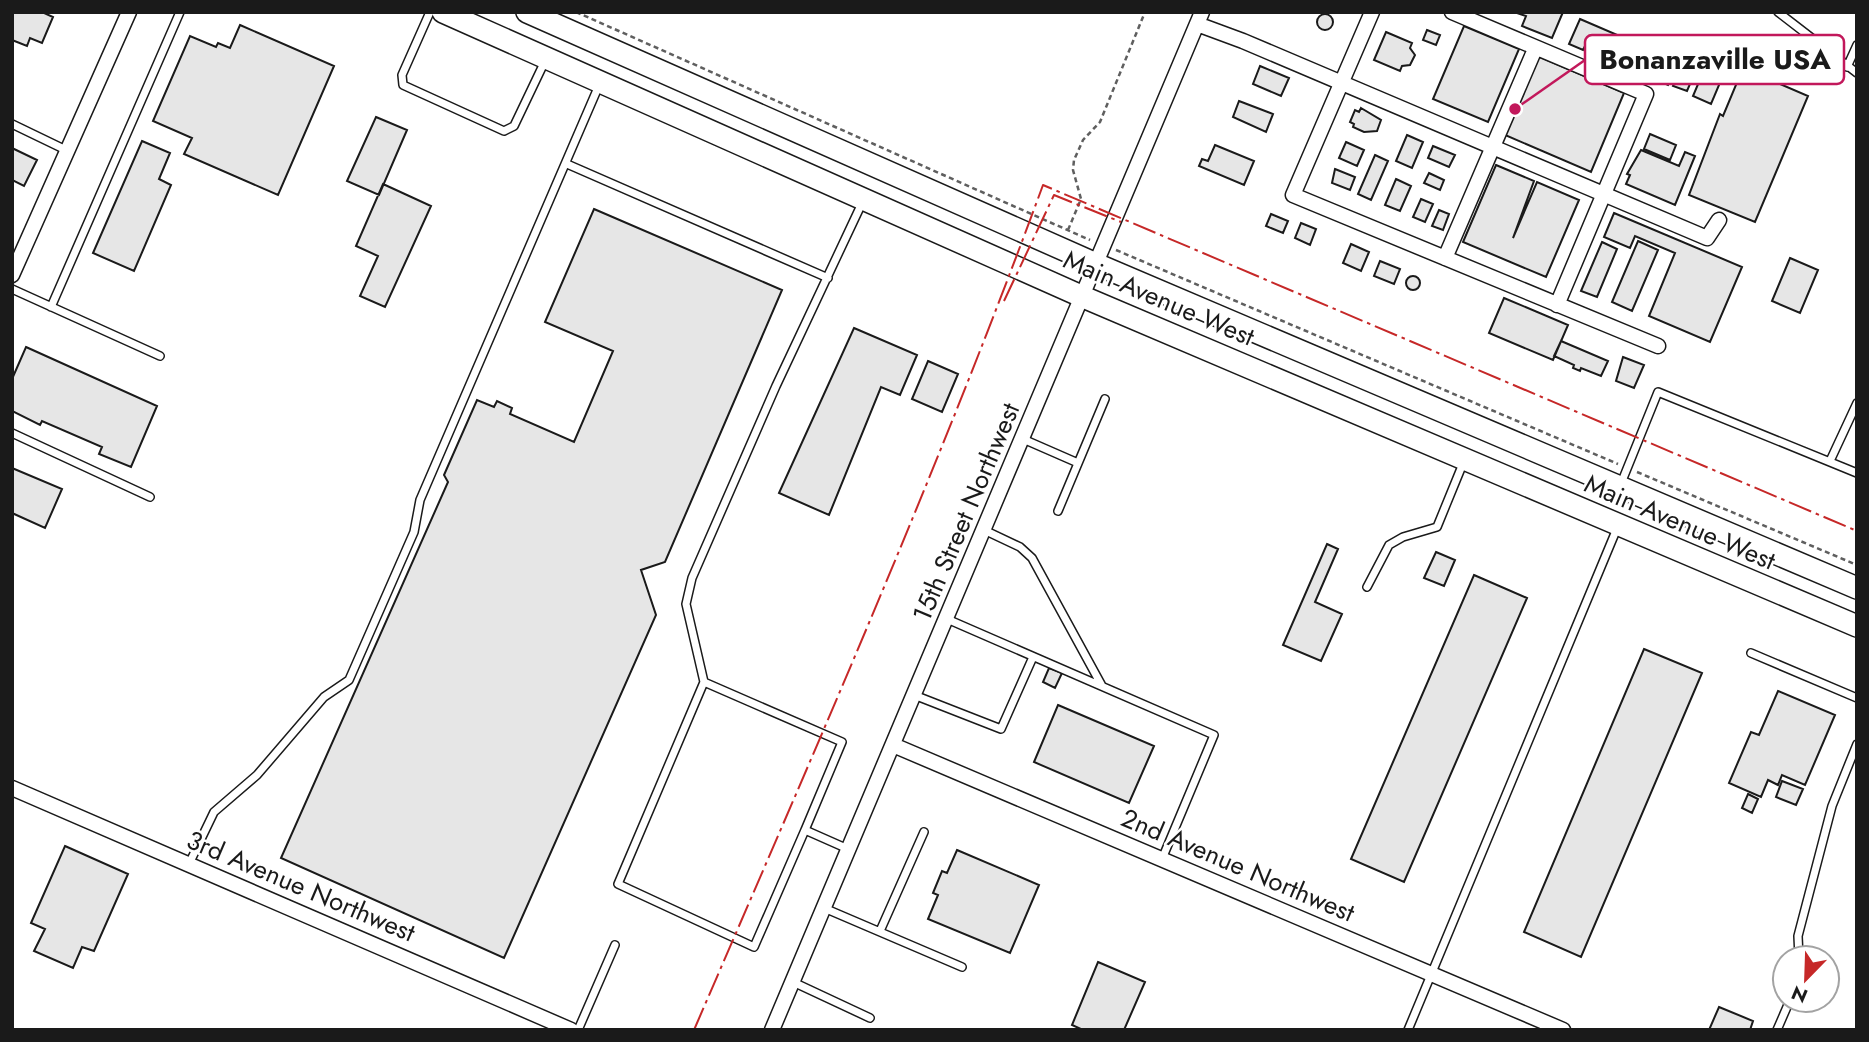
<svg xmlns="http://www.w3.org/2000/svg" width="1869" height="1042" font-family="Jost,sans-serif">
<rect width="100%" height="100%" fill="#fff"/>
<!-- building -->
<path fill="#e6e6e6" stroke="#1a1a1a" stroke-width="2" d="M12,12h30l11,5 -11,26 -12,-5 -3,8 -15,-6z
M1563,12l-11,26 -30,-12 4,-10 -9,-3z
M1317 22a8 8 0 1 1 16 0a8 8 0 1 1-16 0Z
M1580,19l42,18 -6,15 -8,4 -23,-10 -2,4 -14,-6z
M240,25l94,41 -56,129 -94,-41 8,-16 -39,-17 37,-85 26,11 2,-4 12,5z
M1464,26l55,23 -31,73 -55,-23z
M1427,30l13,5 -4,10 -13,-5z
M1386,32l26,11 -2,5 5,7 -5,10 -8,1 -2,5 -26,-11z
M1712,51l18,8 -19,45 -18,-8z
M1538,56l86,37 -33,79 -86,-37z
M1649,57l14,6 2,-6 12,5 -9,23 -26,-11z
M1682,64l14,6 -9,21 -14,-5z
M1260,66l29,12 -8,18 -28,-12z
M1743,68l65,28 -53,126 -66,-27 31,-81 3,2z
M1239,101l34,13 -7,18 -33,-15z
M1361,108l20,12 -4,11 -13,1 -11,-5 1,-3 -4,-2 5,-12 4,2z
M376,117l31,13 -28,65 -32,-14z
M1650,134l26,11 -6,15 -26,-11z
M1407,135l16,7 -11,26 -16,-7z
M142,141l28,12 -11,26 12,6 -37,86 -41,-18z
M1346,142l18,8 -7,16 -18,-8z
M1215,145l39,16 -10,24 -45,-19 3,-7 6,2z
M1433,146l22,9 -6,12 -21,-9z
M12,148l25,12 -13,26 -12,-6z
M1641,150l38,16 6,-14 10,4 -20,49 -49,-21 4,-9 -3,-1z
M1375,155l13,6 -17,39 -13,-6z
M1496,165l38,16 -21,57 24,-56 42,18 -33,77 -83,-35z
M1335,169l20,8 -5,13 -18,-7z
M1429,173l15,7 -4,10 -16,-7z
M1396,179l15,7 -11,25 -15,-6z
M383,184l48,22 -46,101 -25,-11 18,-40 -22,-10z
M1421,199l12,5 -8,18 -12,-5z
M594,209l188,81 -117,272 -24,8 15,45 -152,343 -223,-100 167,-376 -4,-7 33,-75 17,7 3,-6 15,7 -2,6 64,28 39,-91 -68,-29z
M1439,210l10,4 -6,16 -11,-4z
M1614,213l128,54 -32,75 -61,-26 26,-63 -40,-17 -5,12 -26,-11z
M1271,214l17,7 -5,12 -17,-7z
M1301,223l15,6 -6,16 -15,-7z
M1638,241l20,9 -26,61 -20,-9z
M1602,242l15,7 -20,48 -16,-6z
M1351,244l18,8 -8,19 -18,-8z
M1790,258l28,12 -18,43 -28,-12z
M1380,261l20,8 -6,15 -20,-8z
M1406 283a7 7 0 1 1 14 0a7 7 0 1 1-14 0Z
M1504,298l64,27 -15,35 -64,-27z
M854,328l63,27 -17,40 -19,-8 -52,128 -50,-22z
M1561,341l47,20 -7,15 -20,-8 -1,3 -7,-3 1,-3 -20,-9z
M26,347l131,59 -26,61 -32,-13 3,-7 -60,-26 -2,4 -28,-14v-32z
M1623,357l21,8 -10,23 -18,-7z
M928,361l30,13 -16,38 -30,-13z
M12,468l50,21 -17,39 -33,-15z
M1327,544l11,5 -23,53 27,12 -21,47 -38,-16z
M1436,552l19,8 -11,26 -20,-8z
M1474,575l53,23 -123,284 -53,-23z
M1644,649l58,24 -121,284 -57,-25z
M1049,668l13,5 -7,15 -12,-6z
M1778,691l57,24 -30,70 -23,-10 -4,10 -10,-5 -7,17 -32,-14 22,-51 8,3z
M1058,705l96,41 -25,57 -95,-41z
M1782,781l21,8 -7,16 -20,-8z
M1748,794l10,5 -6,14 -10,-5z
M65,846l63,28 -34,77 -12,-4 -9,21 -39,-17 11,-22 -14,-6z
M957,850l82,35 -29,68 -82,-34 10,-24 -5,-2 9,-22 5,2z
M1098,962l47,20 -21,48h-41l-11,-5z
M1719,1007l34,14 -3,9h-41z"/>
<g fill="none" stroke-linecap="round" stroke-linejoin="round">
<defs>
<path id="service" d="M430,12l-28,63 1,10 101,46 10,-5 31,-65
M1778,12l79,61
M1847,67l10,-22
M12,124l56,27
M567,164l261,114
M12,289l148,67
M51,307l129,-295
M12,433l138,64
M1023,439l55,24
M1830,461l27,-58
M1620,486l38,-94 199,81
M1058,511l47,-112
M984,530l36,17 12,11 70,128
M1367,587l22,-42 14,-8 34,-10 27,-66
M947,619l267,116 -52,124
M1751,653l106,45
M704,682l-86,202 136,63 51,-117
M914,695l87,34 32,-72
M848,849l-43,-19 37,-88 -138,-60 -18,-78 6,-26 84,-192 87,-185
M189,864l25,-52 43,-37 67,-78 25,-17 65,-148 6,-32 180,-417
M824,908l138,59
M880,931l44,-99
M1799,958l-1,-22 34,-130 25,-62
M793,982l77,36
M578,1030l37,-85
M1408,1030l210,-504
M1777,1030l13,-30"/>
<path id="minor" d="M1372,12l-79,183 365,151
M1452,12l194,82 -89,211
M1197,24l46,17 464,197 12,-18
M1445,258l90,-209
M12,275l117,-263
M893,745l670,285
M12,788l559,242
M772,1030l430,-1018"/>
<path id="primary" d="M443,12l638,284 776,330
M527,12l569,252 761,324"/>
</defs>
<!-- service casing -->
<use href="#service" stroke="#1a1a1a" stroke-width="10"/>
<!-- minor casing -->
<use href="#minor" stroke="#1a1a1a" stroke-width="17"/>
<!-- primary casing -->
<use href="#primary" stroke="#1a1a1a" stroke-width="24"/>
<!-- path -->
<path stroke="#5f5f5f" stroke-width="2.5" stroke-dasharray="5 3.5" stroke-linecap="butt" d="M576,12l514,228
M1068,230l13,-31 -8,-29 1,-10 9,-20 17,-18 45,-110
M1116,250l502,214
M1637,472l220,93"/>
<!-- service -->
<use href="#service" stroke="#fff" stroke-width="7"/>
<!-- minor -->
<use href="#minor" stroke="#fff" stroke-width="14"/>
<!-- primary -->
<use href="#primary" stroke="#fff" stroke-width="21"/>
<!-- power -->
<path stroke="#c62828" stroke-width="2" stroke-dasharray="24 5 3.5 5" stroke-linecap="butt" d="M1004,301l50,-106 67,27
M694,1030c121,-280 244,-559 349,-845l814,346"/>
</g>
<g text-anchor="middle" stroke-width="5" stroke-linejoin="round" paint-order="stroke">
<!-- street labels -->
<g font-size="26" fill="#1a1a1a" stroke="#fff">
<text transform="translate(1159 298) rotate(23)" y="9">Main Avenue West</text>
<text transform="translate(966 512) rotate(-67)" y="9">15th Street Northwest</text>
<text transform="translate(1680 522) rotate(23)" y="9">Main Avenue West</text>
<text transform="translate(1238 865) rotate(23)" y="9">2nd Avenue Northwest</text>
<text transform="translate(301 886) rotate(23)" y="9">3rd Avenue Northwest</text>
</g>
</g>
<!-- callouts -->
<path fill="none" stroke="#c2185b" stroke-width="2.5" d="M1515 109L1585 60"/>
<circle fill="#c2185b" stroke="#fff" stroke-width="2.5" cx="1515" cy="109" r="7"/>
<rect fill="#fff" stroke="#c2185b" stroke-width="2.5" x="1585" y="35" width="259" height="49" rx="7"/>
<g font-size="28" text-anchor="middle" font-weight="bold" fill="#1a1a1a">
<text x="1715" y="69">Bonanzaville USA</text>
</g>
<!-- border -->
<rect width="1869" height="1042" fill="none" stroke="#1a1a1a" stroke-width="28"/>
<!-- north arrow -->
<g transform="translate(1806 979) rotate(203)"><circle r="33" fill="#ffffff" stroke="#a3a3a3" stroke-width="2"/>
<path d="M0-5L12 26L0 18L-12 26Z" fill="#c62828"/>
<text y="-10" font-size="19" font-weight="bold" text-anchor="middle" fill="#1a1a1a">N</text>
</g>
</svg>
